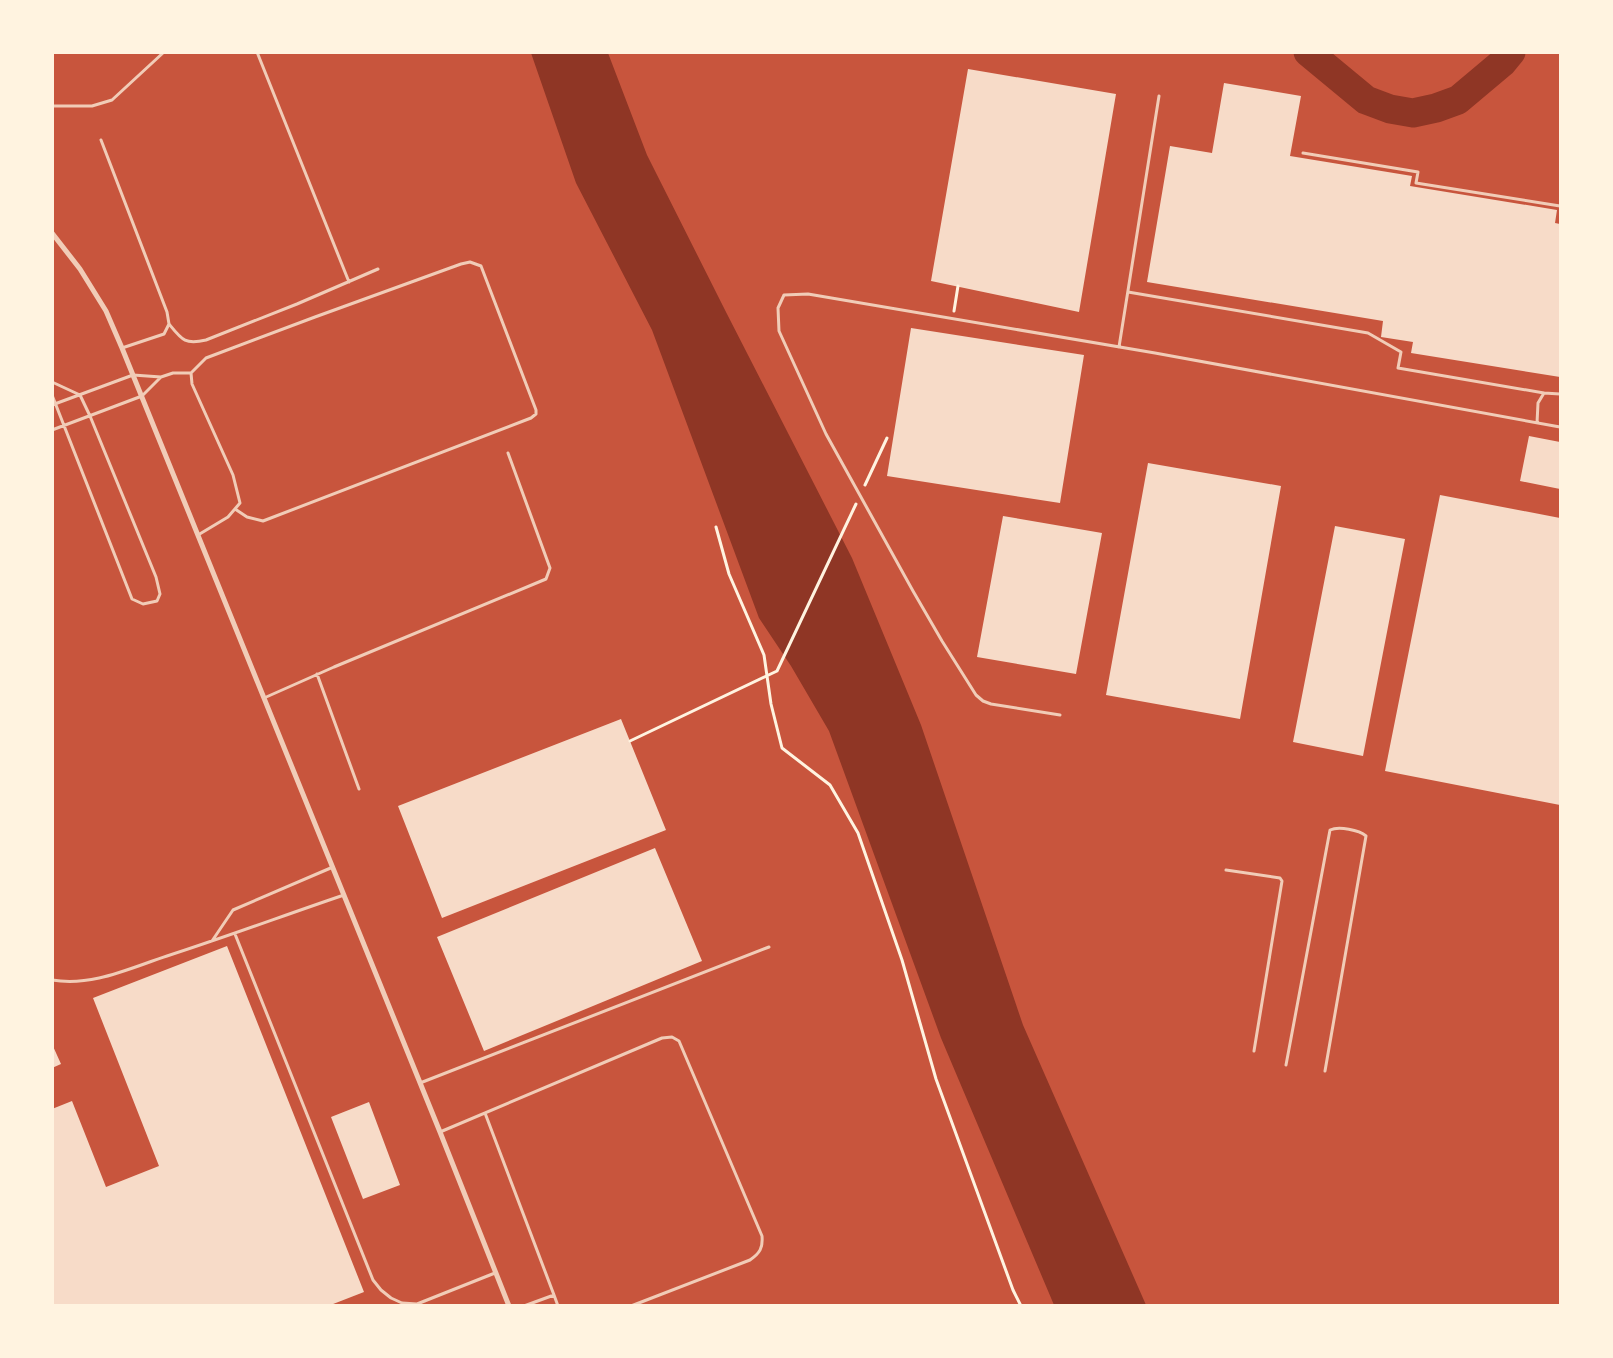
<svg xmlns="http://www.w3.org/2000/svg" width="1613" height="1358" font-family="'Work Sans',sans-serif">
<rect width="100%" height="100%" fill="#c8553d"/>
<!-- water -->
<path fill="#8f3625" d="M531,53h77l39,102 80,159 125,244 69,167 102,300 123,280h-92l-113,-267 -112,-307 -38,-65 -32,-48 -107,-288 -76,-147z"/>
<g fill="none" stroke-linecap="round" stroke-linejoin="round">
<!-- river -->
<path stroke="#8f3625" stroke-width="29" d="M1308,52l58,48 24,9 23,4 23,-5 22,-8 44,-37 9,-11"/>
</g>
<!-- building -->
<path fill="#f7dbc8" d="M968,69l148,25 -37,218 -148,-31z
M1224,83l77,13 -11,60 122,20 -2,10 147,24 -2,13 5,1v153l-149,-24 2,-11 -32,-5 2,-16 -236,-39 23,-136 42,7z
M911,328l173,27 -24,148 -173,-27z
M1529,436l31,6v47l-40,-8z
M1148,463l133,23 -41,233 -134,-24z
M1440,495l120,23v287l-175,-34z
M1003,516l99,17 -26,141 -99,-17z
M1335,526l70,13 -42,217 -70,-14z
M621,719l45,111 -224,88 -44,-112z
M655,848l47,113 -218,90 -47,-114z
M227,946l137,346 -36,14h-274l-2,-4v-193l20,-8 34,86 53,-21 -66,-168z
M52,1044l9,20 -9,4z
M369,1102l31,83 -37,14 -32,-82z"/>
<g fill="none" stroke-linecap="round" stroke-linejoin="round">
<!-- path -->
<path stroke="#fff3e0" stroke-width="3" d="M954,311l4,-25
M865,485l22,-47
M716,527l13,47 35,81 7,49 11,44 48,37 28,48 44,127 34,119 77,211 8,16
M630,741l147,-70 79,-167"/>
<!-- service -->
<path stroke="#f1ccb7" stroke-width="3" d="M257,52l92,230
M52,106h40l20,-6 52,-48
M101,140l66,172 2,12 -5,10 -42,14
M1303,153l115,19 -2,11 144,23
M1128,292l240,41 33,19 -3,16 146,25
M169,324c13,16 16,21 37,16l91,-36 81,-35
M1119,347l40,-251
M161,377l12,-4h18
M52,382l28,13 10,21 66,161 4,17 -3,7 -14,3 -11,-5 -80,-204
M52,405l81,-30 28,2 -19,19 -90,34
M1537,423l1,-20 6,-10 16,1
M198,535l30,-18 12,-14 -7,-28 -41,-91 -1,-11 15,-15 109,-41 146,-53 9,-2 11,4 55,144v4l-5,4 -268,103 -16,-4 -12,-8
M317,674l42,115
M264,698l70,-31 212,-88 4,-11 -42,-115
M1060,715l-69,-11 -8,-3 -7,-6 -34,-54 -29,-50 -87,-157 -47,-103 -1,-23 6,-13 24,-1 347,59 405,74
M1226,870l54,8 2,3 -28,170
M235,934l138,346 8,10 10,8 11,5 15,1 78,-31
M212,941l21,-31 100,-43
M52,980c40,7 78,-12 115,-24 59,-19 118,-41 177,-61
M1286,1065l44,-235c9,-4 29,0 36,6l-41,235
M420,1083l349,-136
M485,1113l69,182
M440,1132l222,-94 10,-1 7,4 83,195c1,12 -2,17 -12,24l-119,46
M524,1306l30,-11 4,11"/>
<!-- minor -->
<path stroke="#f1ccb7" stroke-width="5" d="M52,233l28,36 26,42 16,37 318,784 69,174"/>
</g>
<!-- border -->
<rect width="1613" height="1358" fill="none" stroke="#fff3e0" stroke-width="108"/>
</svg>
